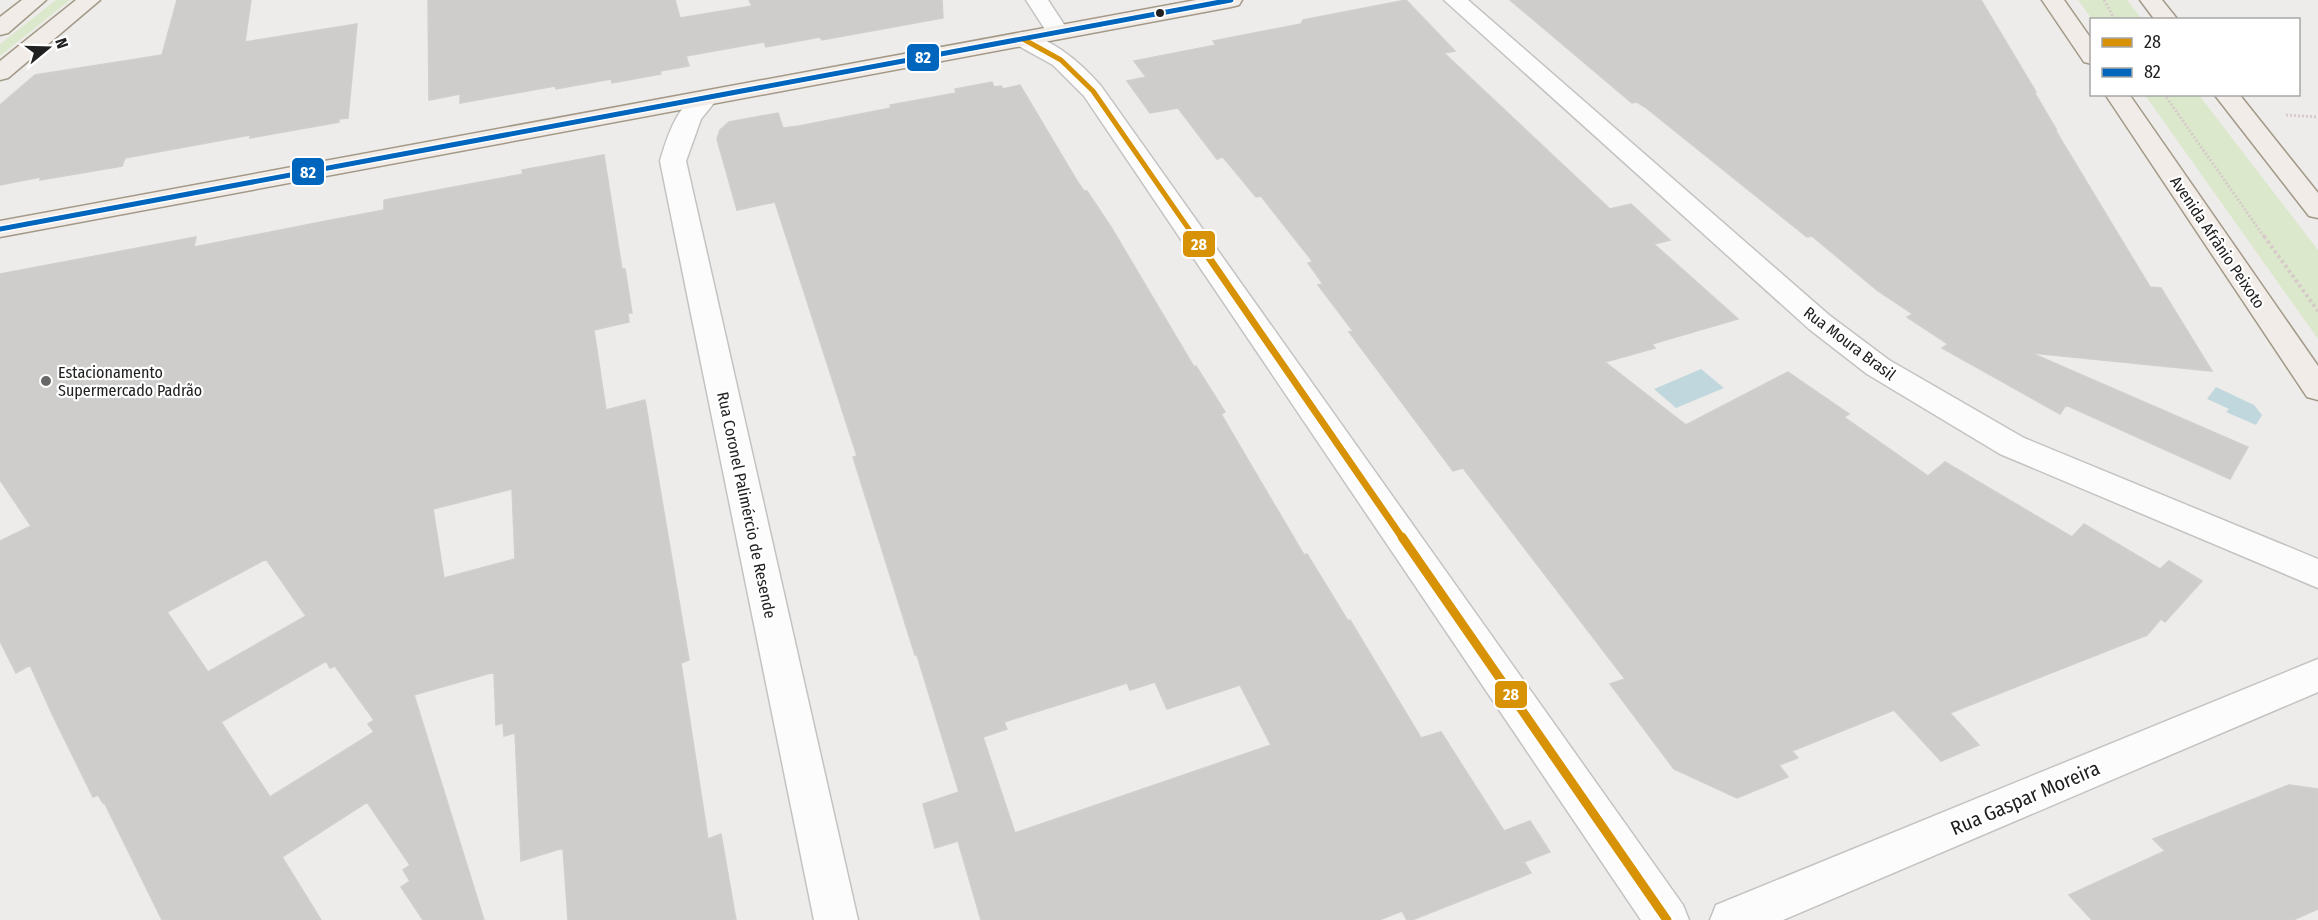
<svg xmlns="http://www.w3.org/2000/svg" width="2318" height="920" font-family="'Fira Sans Condensed',sans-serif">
<rect width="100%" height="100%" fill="#eeecea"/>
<!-- grass -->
<path fill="#dbe8cc" d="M56,0h14l-70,56v-12z
M2078,0h49l15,19h-50z
M2145,95h54l119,155v89z"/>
<!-- water -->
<path fill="#c0d8dd" d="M1701,369l23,19 -48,20 -22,-19z
M2216,387l38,18 8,10 -6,10 -30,-13 3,-3 -22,-10z"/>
<!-- building -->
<path fill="#cfcdcb" stroke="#d1cecb" stroke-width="1.5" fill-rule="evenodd" d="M177,0h74l-6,42 112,-18 -9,94 -9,1v3l-89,16v-3l-125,23 -3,8 -82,14 1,-3 -41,8v-80l35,-30 127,-20z
M428,0h247l5,18 72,-12 -3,-6h193l1,18 -121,22 -2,-3 -54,10 -2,-5 -78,14 3,10 -29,5 1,3 -49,9 -1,-4 -55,10 -1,-3 -95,17v-9l-31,6z
M1406,0l49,51 -11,2 166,156 21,-5 39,36 -16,4 84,75 -86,25 3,4 -50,14 81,63 102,-53 61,42 -5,3 84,59 17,-14 127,75 12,-13 76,45 9,-8 33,20 -37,41 -4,-3 -14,16 -197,78 29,32 -38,16 -47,-51 -102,41 6,7 -19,7 9,12 -51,21 -63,-29 -64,-85 15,-5 -162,-211 -10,3 -104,-139 4,-1 -35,-46 5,-1 -15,-21 5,-1 -52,-66 -5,1 -33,-40 -6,2 -39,-51 -28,5 -23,-32 19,-4 -12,-16 82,-16 -3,-4 88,-17 2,-4z
M1510,0h471l55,92h-2l22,37 -2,-1 96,159 11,1 51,83 -181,-18 217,94 -18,32 -164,-74 -6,9 -118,-66 6,-4 -41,-27 6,-3 -35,-23 -66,-55 -5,1 -162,-130 -8,-5 -5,1z
M992,82l2,5 7,-1 2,3 17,-4 57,96 7,10h3l24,36 83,140 2,-1 29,46 -4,2 83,141 3,-1 41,67 2,-1 71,118 20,-6 63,99 26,-10 20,31 -26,10 7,11 -119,47h-5l-5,-9 -23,9h-398l-23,-79 -23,7 -12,-44 36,-12 -42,-137h-2l-62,-198 4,-1 -82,-254 -38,8 -20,-71 3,-9 9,-8 49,-9 5,15 16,-2 92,-18 -1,-3 66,-12 -1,-4zM1155,682l12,27 73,-24 31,60 -256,88 -32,-96 24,-8 -3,-7 123,-39 3,7z
M604,155l18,114h3l7,44h-4l1,9 -35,8 12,80 39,-10 44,260 -8,3 27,176 13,-5 15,86h-168l-5,-72 -42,13 -6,-128 -11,3 -1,-13 -7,2 -2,-53 -80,23 70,225h-61l-22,-33 9,-6 -7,-11 7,-5 -43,-63 -85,55 39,63h-159l-58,-118 -1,1 -5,-8 -5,2 -40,-81 -23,-51 -14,8 -16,-32v-100l31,-15 -31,-46v-206l196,-37 -2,10 132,-26 58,-11v-10l139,-26 -1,-4zM512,489l3,70 -71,19 -11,-69zM266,559l40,57 -98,56 -41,-60zM326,661l4,7 5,-2 39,54 -6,4 6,8 -104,65 -49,-75z
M2289,785l29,4v120l-25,11h-201l-23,-25 96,-44 -12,-12z"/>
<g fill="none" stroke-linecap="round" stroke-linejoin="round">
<defs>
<path id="minor" d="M1026,0h22l21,32 -3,5 -8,2 -8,-2z
M1444,0h24l361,315 60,45 135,78 294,121v29l-318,-134 -133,-80 -58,-45z
M1023,32c31,8 57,30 78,54l582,819 6,15h-48l-557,-824 -31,-31 -38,-21 -3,-5 3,-5z
M706,91l9,2 3,5 -17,21 -15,42 172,759h-44l-154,-759c7,-24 19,-63 46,-70z
M2318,659v33l-535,228h-73l6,-15z"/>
<path id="major" d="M22,0h24l-38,33 -8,2v-18z
M76,0h24l-92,78 -8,2v-19z
M1196,0h46l-3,5 -8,2 -1231,230v-16z
M2042,0h22l28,40v24l-8,-2z
M2140,0h22l16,20h-23z
M2105,94h24l189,272v34l-11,-3z
M2214,94h25l79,99v25l-9,-2z"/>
</defs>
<!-- minor casing -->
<use href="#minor" stroke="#c4c3c2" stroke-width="3"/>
<!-- major casing -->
<use href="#major" stroke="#a29988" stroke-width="3"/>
<!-- path-far1 -->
<path stroke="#d6cbc9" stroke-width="3" stroke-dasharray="2 2" stroke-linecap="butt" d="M2104,0l11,20
M2164,94l101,144
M2286,115l32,2"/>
<!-- path -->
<path stroke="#d6cbc9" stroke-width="4" stroke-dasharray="3 3" stroke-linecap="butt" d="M2264,236l54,75"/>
<!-- minor -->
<use href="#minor" fill="#fcfcfc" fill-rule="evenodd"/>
<!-- major -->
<use href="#major" fill="#f1ece7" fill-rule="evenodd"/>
<defs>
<path id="bus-1-far2" d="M1023,39l38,21 32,31 102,147"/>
<path id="bus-1-far1" d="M1194,236l209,303"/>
<path id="bus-1" d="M1402,537l265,383"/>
<path id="bus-2" d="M0,229l1231,-229"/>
</defs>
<!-- bus-1-far2 casing -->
<use href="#bus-1-far2" stroke="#fff" stroke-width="8"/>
<!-- bus-1-far1 casing -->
<use href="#bus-1-far1" stroke="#fff" stroke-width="11"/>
<!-- bus-1 casing -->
<use href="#bus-1" stroke="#fff" stroke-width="14"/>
<!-- bus-2 casing -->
<use href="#bus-2" stroke="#fff" stroke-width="8"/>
<!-- bus-1-far2 -->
<use href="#bus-1-far2" stroke="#d79205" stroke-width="5"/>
<!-- bus-1-far1 -->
<use href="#bus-1-far1" stroke="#d79205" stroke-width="7"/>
<!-- bus-1 -->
<use href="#bus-1" stroke="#d79205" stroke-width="9"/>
<!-- bus-2 -->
<use href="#bus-2" stroke="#0065bd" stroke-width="5"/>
</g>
<!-- markers -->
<circle fill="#202020" stroke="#fff" stroke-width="2" cx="1160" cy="13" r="5"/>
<circle fill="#686767" stroke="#fff" stroke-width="2" cx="46" cy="381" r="6"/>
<g text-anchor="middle" stroke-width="4.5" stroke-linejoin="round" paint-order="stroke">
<!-- street labels -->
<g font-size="16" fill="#202020" stroke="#fff">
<text transform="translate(2218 242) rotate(56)" y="6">Avenida Afrânio Peixoto</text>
<text transform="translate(1850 343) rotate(37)" y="6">Rua Moura Brasil</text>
<text transform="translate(747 505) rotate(78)" y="6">Rua Coronel Palimércio de Resende</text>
</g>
<!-- poi labels -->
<g font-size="16" fill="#202020" stroke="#fff" text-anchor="start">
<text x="58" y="378">Estacionamento<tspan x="58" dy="18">Supermercado Padrão</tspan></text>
</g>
<!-- near-street labels -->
<g font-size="20" fill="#202020" stroke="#fff">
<text transform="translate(2025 798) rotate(-23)" y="7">Rua Gaspar Moreira</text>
</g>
</g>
<g stroke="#fff" stroke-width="2">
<rect x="906" y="43" width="34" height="29" rx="6" fill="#0065bd"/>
<rect x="291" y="157" width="34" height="29" rx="6" fill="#0065bd"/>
<rect x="1182" y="230" width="34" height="28" rx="6" fill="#d79205"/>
<rect x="1494" y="680" width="34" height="29" rx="6" fill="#d79205"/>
</g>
<g font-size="16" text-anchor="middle" font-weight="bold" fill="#fff">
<text x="923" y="63">82</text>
<text x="308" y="178">82</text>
<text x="1199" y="250">28</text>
<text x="1511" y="700">28</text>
</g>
<!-- legend -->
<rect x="2090" y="18" width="210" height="78" fill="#ffffff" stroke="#a6a6a6" stroke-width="1.5"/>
<rect x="2102" y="38" width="30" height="9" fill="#d79205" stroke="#a6a6a6" stroke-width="1.5"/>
<text x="2144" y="48" font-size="18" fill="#202020">28</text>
<rect x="2102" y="68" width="30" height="9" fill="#0065bd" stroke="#a6a6a6" stroke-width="1.5"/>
<text x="2144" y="78" font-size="18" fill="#202020">82</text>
<!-- north arrow -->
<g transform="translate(48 48) rotate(71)" stroke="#ffffff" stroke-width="4.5" paint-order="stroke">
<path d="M0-4.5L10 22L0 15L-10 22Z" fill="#202020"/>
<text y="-9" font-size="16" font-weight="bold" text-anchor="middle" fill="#202020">N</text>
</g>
</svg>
